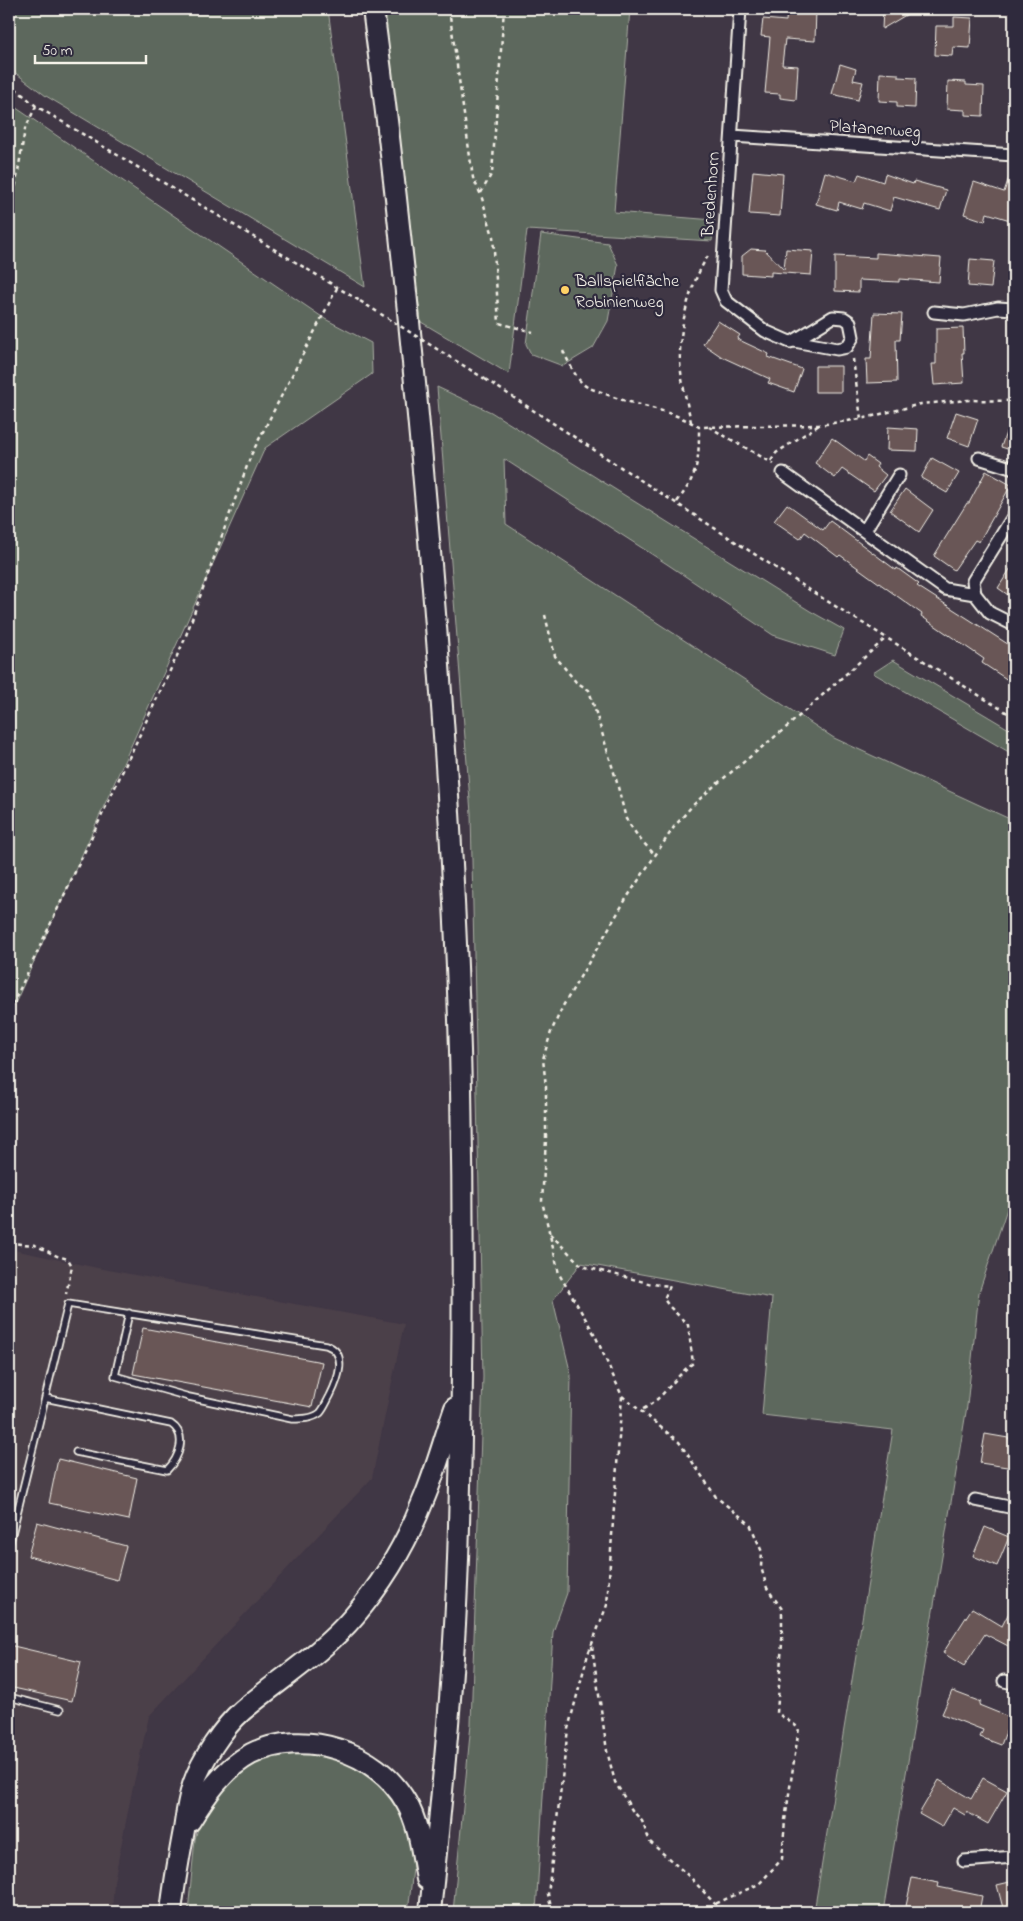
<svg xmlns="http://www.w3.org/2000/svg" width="1023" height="1921" font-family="'Indie Flower',sans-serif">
<rect width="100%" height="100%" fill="#403745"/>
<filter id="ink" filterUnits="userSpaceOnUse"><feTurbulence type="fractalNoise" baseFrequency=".02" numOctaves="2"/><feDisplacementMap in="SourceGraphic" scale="10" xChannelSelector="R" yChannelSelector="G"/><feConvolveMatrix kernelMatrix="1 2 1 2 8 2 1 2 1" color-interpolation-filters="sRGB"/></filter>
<g filter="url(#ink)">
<!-- built -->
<path fill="#4c404a" d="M9,1249l93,20 302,55 -32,154 -223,238 -18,80 -17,85 -2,31h-103z"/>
<!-- green -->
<path fill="#5d685d" stroke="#a8aca2" d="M9,9h319l37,278 -319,-191 -37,-28z
M383,9h247l-16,203 100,8 -2,21 -185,-11 -18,144 -88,-52z
M9,103l316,216 46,24 1,31 -107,74 -256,569z
M541,234l67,9 10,22 -10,56 -15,27 -30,18 -32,-12 -5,-10z
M437,387l54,25 319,199 34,19 -9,25 -62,-20 -106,-71 -163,-105 2,65 328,214 180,83v367l-35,104 -12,114 -84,506h-69l79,-482 -131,-15 10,-117 -191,-35 -28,37 18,75 -4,218 -14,39 -17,280h-83l18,-188 12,-347 -12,-564z
M893,660l121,72v23l-141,-82z
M284,1752l41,2 20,7 20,11 17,13 15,19 11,25 5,40 -5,43h-220l7,-73 8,-28 12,-19 38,-30z"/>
<!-- building -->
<path fill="#695657" stroke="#f4f1e8" d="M787,9h29l-1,32 -30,-2 -3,26 16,1 -2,34 -16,-2v-4l-15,-1 5,-56 -9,-1 2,-17 23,2z
M883,9h33l-34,20z
M954,17l18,1 -2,30 -17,-1 -1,9 -17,-1 1,-29h18z
M840,64l16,5 -3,11 10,2 -5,18 -26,-6z
M880,73l18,1v3l18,1 -1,30 -18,-1v-5l-18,-1z
M948,81l18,1v3l18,1 -1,30 -18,-1v-5l-18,-1z
M1012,169l2,1v38l-4,12 -23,-7 -2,8 -21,-7 10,-32 30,10z
M753,171l30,3 -3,42 -31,-2z
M825,172l31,9 3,-7 24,8 2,-8 28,10 1,-3 32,9 -6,20 -46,-13 -4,14 -26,-8 -2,6 -23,-7 -2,8 -21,-6z
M751,249l14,1 19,20 2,-21 27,2 -2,24 -40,-3v4l-29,-2v-18z
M876,253l65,5 -2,24 -40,-3v3l-40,-2v12l-24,-1v-35l41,2z
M970,259l24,2 -3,27 -23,-2z
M874,313l28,1 -2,26h-4l1,42 -30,1 -1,-24h5z
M718,321l22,14 -3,4 32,15 -1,3 34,12 -8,23 -26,-9 2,-4 -48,-22 -19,-13z
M963,328l1,25h-2l2,30 -30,2 -2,-21h4v-35z
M815,366h26v26h-26z
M956,412l22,7 -9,27 -22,-8z
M1012,415h2v36l-13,-4z
M888,427l30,2 -1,22 -30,-1z
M832,438l32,23 3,-5 11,8 -2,3 10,8 -12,16 -32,-22 -7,9 -20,-15z
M932,458l27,15 -12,20 -26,-15z
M986,471l25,14 -32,57 -4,-2 -21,30 -20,-14 33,-53h2z
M905,489l28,21 -14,22 -29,-21z
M787,504l36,26 7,-9 66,49 1,-2 22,16 -2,2 97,62v36l-32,-21 2,-4 -63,-43 1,-2 -82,-59 -2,2 -33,-25 -5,7 -26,-18z
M1014,563v36l-16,-11z
M143,1328l179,34 -10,45 -179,-33z
M985,1434l29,5v29l-34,-5z
M58,1459l79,19 -8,42 -80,-17z
M37,1522l89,24 -9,34 -89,-24z
M985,1527l24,10 -12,29 -24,-10z
M1014,1603v46l-29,-15 -21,32 -21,-13 29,-45 30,18z
M9,1645l72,17 -9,39 -63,-14z
M952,1691l29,11 -2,3 32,13 -10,27 -21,-8 3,-7 -41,-16z
M983,1778l24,13 -19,33 -21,-12 -2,3 -12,-7 -11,19 -23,-13 20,-34 32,19z
M912,1878l27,5 -1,4 44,9 -3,16h-43l-30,-6z
M1014,1881v31h-10l-7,-27z"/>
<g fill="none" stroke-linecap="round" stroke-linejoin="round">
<defs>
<path id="service" d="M45,1398l126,26c17,11 8,34 -4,46l-91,-18
M9,1546l59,-242 258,41c23,8 12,35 4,51 -3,5 -6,13 -10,17 -8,6 -19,6 -28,6l-103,-22 -74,-21 14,-63
M9,1697l51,13"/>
<path id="minor" d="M740,9l-19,281 5,11 39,30 25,11 4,-1 43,8 10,-2 6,-10 -3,-15 -6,-4 -11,-1 -39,24
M732,136l282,19
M934,312l30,3 34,-7 16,1
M979,458l35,11
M783,473l162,116 30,5 15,19 24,12
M865,530l34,-55
M975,594l-2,-13 41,-66
M975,1500l39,8
M1004,1681l10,2
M964,1861l50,-4"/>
<path id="trunk" d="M373,9c24,181 42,362 57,543 15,179 27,358 31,537 3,156 2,313 -3,470 -4,118 -16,236 -28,353
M190,1821c16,-26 33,-52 61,-67 53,-26 126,-3 155,48 13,22 16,51 21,77
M171,1912c3,-28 8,-55 13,-82 2,-15 4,-30 9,-45 8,-24 30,-58 50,-75 37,-31 81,-58 112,-95 29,-34 52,-73 68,-114 13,-30 21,-62 32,-93"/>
</defs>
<!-- service casing -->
<use href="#service" stroke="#f4f1e8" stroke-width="9"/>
<!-- minor casing -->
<use href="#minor" stroke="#f4f1e8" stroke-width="15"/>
<!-- trunk casing -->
<use href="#trunk" stroke="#f4f1e8" stroke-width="24"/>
<!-- path -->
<path stroke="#f4f1e8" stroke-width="2.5" stroke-dasharray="4 4" stroke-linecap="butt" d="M449,9l24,169 8,17 12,41 6,87 34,9
M9,83l27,23 324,195
M481,193l11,-20 12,-164
M9,226l16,-97 11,-23
M563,351c6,11 11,24 20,33 4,4 12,6 18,8 31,14 68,16 98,35l120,-2 42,-6 60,-15 48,-4 45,1
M853,359l8,60
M485,379l334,217 195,121
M691,422c-4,-20 -10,-41 -11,-61 -1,-35 10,-79 30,-108
M709,427l65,37
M771,461l5,-8 43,-28
M677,502c21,-28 22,-40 22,-75
M545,615l10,41 21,26 13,8 27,89 10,40 13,19 16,17
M9,1012l175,-371 67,-186 86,-167
M550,1234l32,32 70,18 18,2 -6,13 5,7 19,19 5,38c-19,14 -30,37 -52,47
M9,1243l26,2 22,11 11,3 4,7 -6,28
M622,1396l57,46 37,55 34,27 12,28 -1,15 6,21 15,21v34l-5,70 22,15 -14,92 -3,39 -23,25 -44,20
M592,1646l15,105 8,31 17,28 10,11 8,21 41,36 24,26 15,8
M552,1912l-4,-18 20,-165 20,-75 19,-49 15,-209 -27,-61 -36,-61 -17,-73 4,-61v-53l-3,-28 8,-27 12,-26 63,-107 48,-72 18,-21 21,-19 75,-61 98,-88"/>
<!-- service -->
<use href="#service" stroke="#2f2a3d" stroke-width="5.5"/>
<!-- minor -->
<use href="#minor" stroke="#2f2a3d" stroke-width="11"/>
<!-- trunk -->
<use href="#trunk" stroke="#2f2a3d" stroke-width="20"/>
<!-- path-bridge -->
<path stroke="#f4f1e8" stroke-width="2.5" stroke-dasharray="4 4" stroke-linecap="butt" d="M360,301l125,78"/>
</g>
</g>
<!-- markers -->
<circle fill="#ffd166" stroke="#2f2a3d" stroke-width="2" cx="565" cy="290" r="5"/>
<g text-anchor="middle" stroke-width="4.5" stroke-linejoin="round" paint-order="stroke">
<!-- street labels -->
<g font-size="18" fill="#f4f1e8" stroke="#2f2a3d">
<text transform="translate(875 128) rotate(4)" y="6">Platanenweg</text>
<text transform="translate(710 194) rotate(-86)" y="6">Bredenhorn</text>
</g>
<!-- poi labels -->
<g font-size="18" fill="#f4f1e8" stroke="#2f2a3d" text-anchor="start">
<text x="575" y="286">Ballspielfläche<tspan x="575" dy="21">Robinienweg</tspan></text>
</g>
</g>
<!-- margin -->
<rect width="1023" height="1921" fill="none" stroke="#2f2a3d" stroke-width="30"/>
<rect x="15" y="15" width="993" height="1891" fill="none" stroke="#f4f1e8" stroke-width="2" filter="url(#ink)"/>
<!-- scale -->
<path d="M35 55v8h111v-8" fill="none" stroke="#f4f1e8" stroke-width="2.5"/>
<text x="42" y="55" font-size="15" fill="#f4f1e8" stroke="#2f2a3d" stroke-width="4" paint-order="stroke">50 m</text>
</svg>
